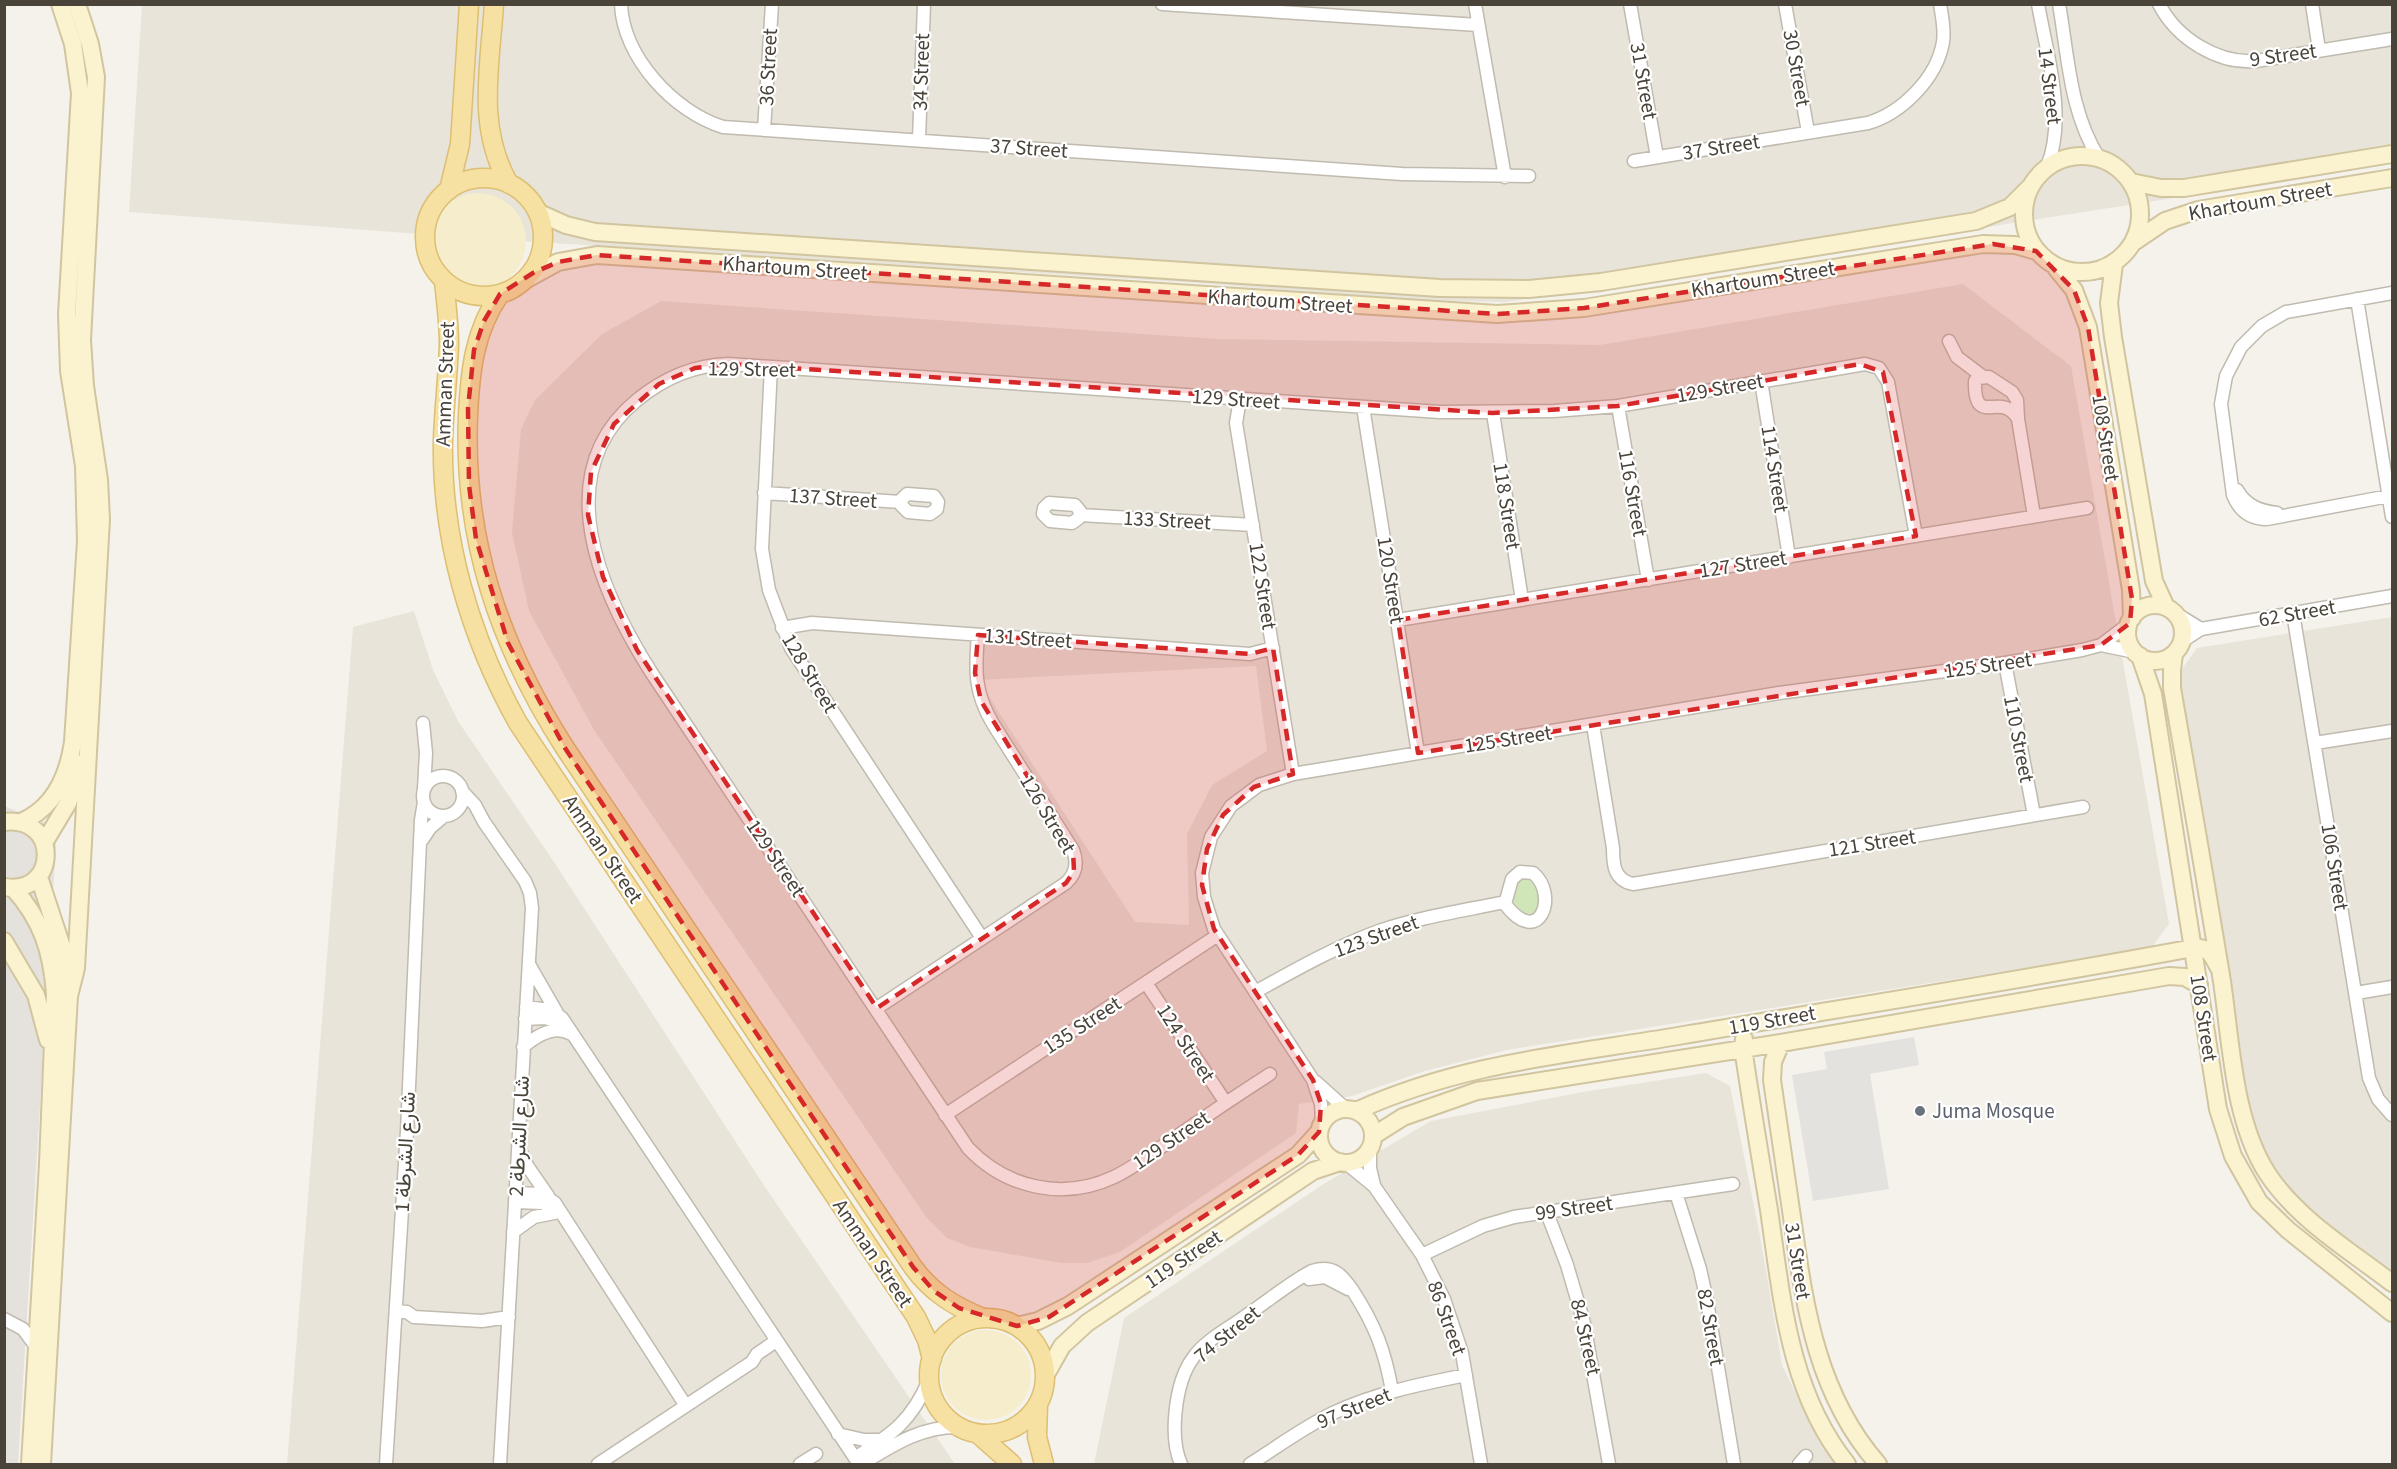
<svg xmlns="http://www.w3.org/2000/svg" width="2397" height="1469" font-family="'Source Sans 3',Vazirmatn,sans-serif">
<rect width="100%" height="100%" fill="#f5f2ec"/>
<!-- residential -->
<path fill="#e8e4da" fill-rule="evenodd" d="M142,5h2250v159l-886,138 -85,-1 -209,-17 -726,-45 -357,-27z
M1963,284l108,82 98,558 -18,24 -644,102 -82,21 -73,25 -53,8 -3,29 -176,119 -32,11h-27l-91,-16 -23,-9 -21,-21 -332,-487 -65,-119 -17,-78 9,-104 14,-29 67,-66 59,-33 556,38 383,6zM1256,666l11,85 -55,34 -25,49 2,91 -54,-3 -157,-242z
M414,611l19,59 25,51 96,141 211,325 190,277h-668l66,-837z
M2392,617v663l-81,-61 -58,-71 -82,-464 26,-36z
M1706,1073l24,13 30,150 22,129 31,64 25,35h-744l30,-146 198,-133 109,-64 152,-29z"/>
<!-- industrial -->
<path fill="#e5e1dd" d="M4,806l53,21 -39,637h-14z"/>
<!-- green -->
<path fill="#d0e5b8" d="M1526,876l13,9 1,22 -8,12 -18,-9 -1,-26z"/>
<!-- sand -->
<path fill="#f5edcb" d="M430 241a48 48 0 1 1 96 0a48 48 0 1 1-96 0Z
M941 1375a45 45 0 1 1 90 0a45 45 0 1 1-90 0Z"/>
<!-- parking -->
<path fill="#e4e2df" d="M1914,1037l5,28 -49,9 19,115 -76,12 -21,-126 35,-6 -3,-17z"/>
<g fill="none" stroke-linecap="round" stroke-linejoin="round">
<defs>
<path id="street" d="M621,4c2,53 53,108 102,123l679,47 127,2
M1162,4l316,21
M1475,4l30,173
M1630,4l27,153
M1785,4l23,128
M2038,4c9,52 29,113 9,163
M2059,4c9,52 11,109 40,154
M2159,4c18,35 59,60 97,57l136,-22
M2312,4l7,46
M764,130l8,-126
M919,139l5,-135
M1634,161l234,-38c34,-10 69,-45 75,-81 2,-13 -1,-25 -3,-38
M2357,299l35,218
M1949,341l8,16 25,19
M771,367l-9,182 7,41 22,58 191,290
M1761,381l28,176
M1240,399l-4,24 57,351
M1618,406l30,174
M1363,407l55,346
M1493,413l29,187
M2018,419c-17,-30 -44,11 -43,-38l3,-3 11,-1 23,15 5,8 1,19 16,97
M2237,490c9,16 23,21 40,23
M764,493l137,9
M907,494l27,2 4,6 -1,7 -7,5 -22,-2 -7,-7 1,-6z
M2389,496l-122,23c-17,0 -28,-9 -34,-24l-12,-91 5,-28 15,-29 21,-21 24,-14 106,-19
M1049,503l26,2 5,6 -1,7 -7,5 -22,-2 -7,-7 1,-6z
M1080,515l173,10
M2175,613l26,16
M2293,613l76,465 9,21 14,16
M1398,620l689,-112
M782,628l30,-5 438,31 23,-6
M2181,642l20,-13 191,-33
M2101,645l34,7
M2005,663l29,152
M423,723l3,30 -2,36
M1593,725l20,123c0,17 1,32 20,36l450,-77
M2315,743l77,-12
M423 796a20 20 0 1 1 40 0a20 20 0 1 1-40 0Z
M462,791l13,14 9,17 41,59 5,12 2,15 -32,556
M422,840l8,-12 14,-12
M1520,872l13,1c26,21 7,77 -28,31l7,-25z
M530,966l27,47
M1146,983l80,120
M1255,992c40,-22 80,-45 124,-61 41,-14 83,-20 126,-29
M2356,993l36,-6
M526,1007l25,3 11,8 297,446
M877,1008l189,-125c10,-9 12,-20 7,-33l-80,-126c-19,-32 -18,-54 -15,-89
M525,1019l21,-1 19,7
M523,1047c13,-11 32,-23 48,-13
M1270,1074c-31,20 -61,40 -91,61 -22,14 -42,31 -65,42 -51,24 -108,11 -146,-29l-317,-476c-50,-79 -104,-198 -14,-272 27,-22 56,-35 91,-36l712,48 114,-1 64,-5 247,-42 14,4 9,14 28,154
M1316,1082l30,27
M945,1115l273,-180
M1322,1123l-1,-19 -8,-24 -99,-151 -10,-32 -2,-24 9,-36 20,-31 28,-21 34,-11 486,-81 226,-30 77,-13 19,-5 29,-22
M519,1148l9,19 20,29
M1370,1148v20l4,17
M1346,1163l28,23 48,69 22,44 18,54 19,111
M516,1193l26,1 13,9 131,203
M1676,1193l24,76 7,32 27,163
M515,1202l27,1 16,8
M1547,1213l20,52 17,58 25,141
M513,1232l21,-15 25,-5
M1422,1255l61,-29 31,-9 219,-33
M1309,1279l16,-2 23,12
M396,1311l11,1 7,5 68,4 27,-4
M4,1319l19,10 14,19
M838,1434l26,6h16
M855,1458c37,-24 56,-36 74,-78
M386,1464l21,-333 14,-311 3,-18
M598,1464l154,-102 5,-8 19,-13
M800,1464l16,-10
M862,1464c31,-19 59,-38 98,-37
M1181,1464c-12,-27 -6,-82 12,-106 12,-18 37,-30 54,-43 21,-14 42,-32 65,-44 21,-7 30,4 41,20 22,34 32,60 39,100
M1250,1464c27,-17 54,-37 83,-51 43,-20 88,-29 133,-38
M1799,1464l7,-8"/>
<path id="secondary" d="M2024 214a58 58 0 1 1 116 0a58 58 0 1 1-116 0Z
M2131,182l30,6h23l208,-34
M537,212l29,13 29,7 845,56 89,1 72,-7 375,-61 34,-14 20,-20
M2134,242l31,-21 33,-11 194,-32
M2114,264l-5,39 4,34 41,244 12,26
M2056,268l18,22 14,37 43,263 1,28
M525,280l33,-18 39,-7 900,59 87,-6 399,-64 32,1 21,6
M2127 633a28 28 0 1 1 56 0a28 28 0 1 1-56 0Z
M2174,654l-2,16v18c17,96 33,191 49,287 10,62 11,143 46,198 30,46 82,77 125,110
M2140,656l13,38 65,415 15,47 26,46 29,28 104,83
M4,822c57,-7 54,74 1,65
M21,822c33,-14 47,-46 52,-80l13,-201 -2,-75 -15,-95 -2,-57 13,-221 -7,-49 -13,-40
M44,843l24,-40 14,-40
M39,877l23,70 7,49 -27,468
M13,888c29,32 39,64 42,106l-7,170 -18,300
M4,941l32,54 12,45
M69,996l7,-28 25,-449 -2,-39 -14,-94 -3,-46 14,-263 -6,-33 -13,-40
M1744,1039l-1,9c8,54 17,108 26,162 13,89 20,182 78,254
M1781,1043l-8,19 -1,18c7,48 14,96 21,144 12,86 25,172 85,240
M1319 1136a27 27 0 1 1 54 0a27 27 0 1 1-54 0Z
M1356,1111c106,-48 209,-56 322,-75 171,-29 344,-56 515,-88 16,-2 19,7 26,20
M1373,1136l30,-19 74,-26 304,-48 388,-67 16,1 14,8
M1017,1326l21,-5 30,-15 230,-151 21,-23
M1045,1376l17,-30 25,-23 226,-152 27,-9"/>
<path id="primary" d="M494,4c-4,63 -18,123 15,180
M425 237a59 59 0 1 1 118 0a59 59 0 1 1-118 0Z
M449,190l11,-46 9,-140
M444,281c2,21 5,42 5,63 -1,32 -5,64 -6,96 -2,99 27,197 75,283l398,594 11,23 5,19
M500,294c-26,37 -30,78 -32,122 -5,123 31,229 97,332l348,519c19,26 41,39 70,51
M929 1376a58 58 0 1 1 116 0a58 58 0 1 1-116 0Z
M1038,1405l-1,32 7,27
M978,1434l34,30"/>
</defs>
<!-- street casing -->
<use href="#street" stroke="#c0baaf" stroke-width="15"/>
<!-- secondary casing -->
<use href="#secondary" stroke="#d1c59f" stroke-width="20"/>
<!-- primary casing -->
<use href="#primary" stroke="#dcbf72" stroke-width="21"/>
<!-- street -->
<use href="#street" stroke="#fff" stroke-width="12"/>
<!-- secondary -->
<use href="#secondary" stroke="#fbf2cf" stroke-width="16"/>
<!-- primary -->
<use href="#primary" stroke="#f7e1a2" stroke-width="18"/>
</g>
<!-- marked area -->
<path fill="#d62828" fill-opacity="0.2" stroke="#d62828" stroke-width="4.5" stroke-dasharray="12 8" stroke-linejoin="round" d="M1993,244l43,7 38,39 14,37 44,272 -2,24 -29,22 -683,108 -20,-133 518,-84 -33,-164 -23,-8 -242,42 -125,7 -765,-49 -33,4 -36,16 -45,40 -23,48 -3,43 15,62 34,73 240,358 189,-125 8,-12 -1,-21 -92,-149 -6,-28 3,-38 272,19 23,-6 20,126 -39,13 -31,28 -16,34 -5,36 12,44 99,151 8,24 -2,28 -21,23 -249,162 -32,9 -58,-18 -25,-17 -21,-24 -348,-519 -57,-105 -32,-104 -7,-54 -1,-77 6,-58 10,-29 16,-27 33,-21 25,-11 39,-7 900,59 87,-6z"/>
<!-- markers -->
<circle fill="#6b7280" stroke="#fff" stroke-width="2" cx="1920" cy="1111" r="6"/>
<g text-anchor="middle" stroke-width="4.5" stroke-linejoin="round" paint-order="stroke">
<!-- street labels -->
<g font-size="21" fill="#49433a" stroke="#fff">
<text transform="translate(2283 55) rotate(-8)" y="7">9 Street</text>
<text transform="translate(768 67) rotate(-87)" y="7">36 Street</text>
<text transform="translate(1797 68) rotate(80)" y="7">30 Street</text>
<text transform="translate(921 72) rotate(-88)" y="7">34 Street</text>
<text transform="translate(1644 81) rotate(80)" y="7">31 Street</text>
<text transform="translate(2050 86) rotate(83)" y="7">14 Street</text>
<text transform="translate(1721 147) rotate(-9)" y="7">37 Street</text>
<text transform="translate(1029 148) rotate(4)" y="7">37 Street</text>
<text transform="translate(2260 201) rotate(-10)" y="7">Khartoum Street</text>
<text transform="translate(795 268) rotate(4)" y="7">Khartoum Street</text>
<text transform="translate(1763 279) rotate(-9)" y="7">Khartoum Street</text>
<text transform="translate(1280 301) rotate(4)" y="7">Khartoum Street</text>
<text transform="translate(752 369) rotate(1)" y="7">129 Street</text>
<text transform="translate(445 384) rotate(-88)" y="7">Amman Street</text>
<text transform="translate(1720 388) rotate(-10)" y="7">129 Street</text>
<text transform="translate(1236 399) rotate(4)" y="7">129 Street</text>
<text transform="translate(2106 438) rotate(81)" y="7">108 Street</text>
<text transform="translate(1775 469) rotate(81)" y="7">114 Street</text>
<text transform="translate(1633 493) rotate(80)" y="7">116 Street</text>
<text transform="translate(833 498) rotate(4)" y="7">137 Street</text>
<text transform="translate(1507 506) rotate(81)" y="7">118 Street</text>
<text transform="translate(1167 520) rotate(3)" y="7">133 Street</text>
<text transform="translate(1743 564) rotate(-9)" y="7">127 Street</text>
<text transform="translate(1391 580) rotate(81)" y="7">120 Street</text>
<text transform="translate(1263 586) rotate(81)" y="7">122 Street</text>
<text transform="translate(2297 613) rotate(-10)" y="7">62 Street</text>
<text transform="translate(1028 638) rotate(4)" y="7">131 Street</text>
<text transform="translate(1988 665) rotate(-8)" y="7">125 Street</text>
<text transform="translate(810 673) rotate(59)" y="7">128 Street</text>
<text transform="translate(1508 739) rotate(-9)" y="7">125 Street</text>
<text transform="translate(2019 739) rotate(79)" y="7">110 Street</text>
<text transform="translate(1048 814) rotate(59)" y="7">126 Street</text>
<text transform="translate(1872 843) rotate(-9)" y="7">121 Street</text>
<text transform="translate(603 849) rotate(56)" y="7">Amman Street</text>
<text transform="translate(776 858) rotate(56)" y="7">129 Street</text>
<text transform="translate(2335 867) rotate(81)" y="7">106 Street</text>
<text transform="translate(1376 936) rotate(-20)" y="7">123 Street</text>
<text transform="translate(2204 1018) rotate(81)" y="7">108 Street</text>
<text transform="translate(1772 1020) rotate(-10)" y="7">119 Street</text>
<text transform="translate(1082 1025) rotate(-33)" y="7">135 Street</text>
<text transform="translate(1186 1043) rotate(57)" y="7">124 Street</text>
<text transform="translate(519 1136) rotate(-87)" y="7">شارع الشرطة 2</text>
<text transform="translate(1171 1140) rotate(-34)" y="7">129 Street</text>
<text transform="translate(405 1152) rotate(-87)" y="7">شارع الشرطة 1</text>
<text transform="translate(1574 1208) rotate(-8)" y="7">99 Street</text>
<text transform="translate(873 1253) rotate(56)" y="7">Amman Street</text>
<text transform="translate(1183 1259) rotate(-34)" y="7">119 Street</text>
<text transform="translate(1798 1261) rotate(81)" y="7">31 Street</text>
<text transform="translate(1447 1318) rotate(70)" y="7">86 Street</text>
<text transform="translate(1711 1327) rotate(80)" y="7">82 Street</text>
<text transform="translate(1227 1334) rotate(-39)" y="7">74 Street</text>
<text transform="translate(1586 1337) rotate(77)" y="7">84 Street</text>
<text transform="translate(1354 1408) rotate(-22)" y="7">97 Street</text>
</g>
<!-- worship labels -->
<g font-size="21" fill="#5b616d" stroke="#fff" text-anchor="start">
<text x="1932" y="1118">Juma Mosque</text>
</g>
</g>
<!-- border -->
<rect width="2397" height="1469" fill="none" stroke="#49433a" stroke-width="12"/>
</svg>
